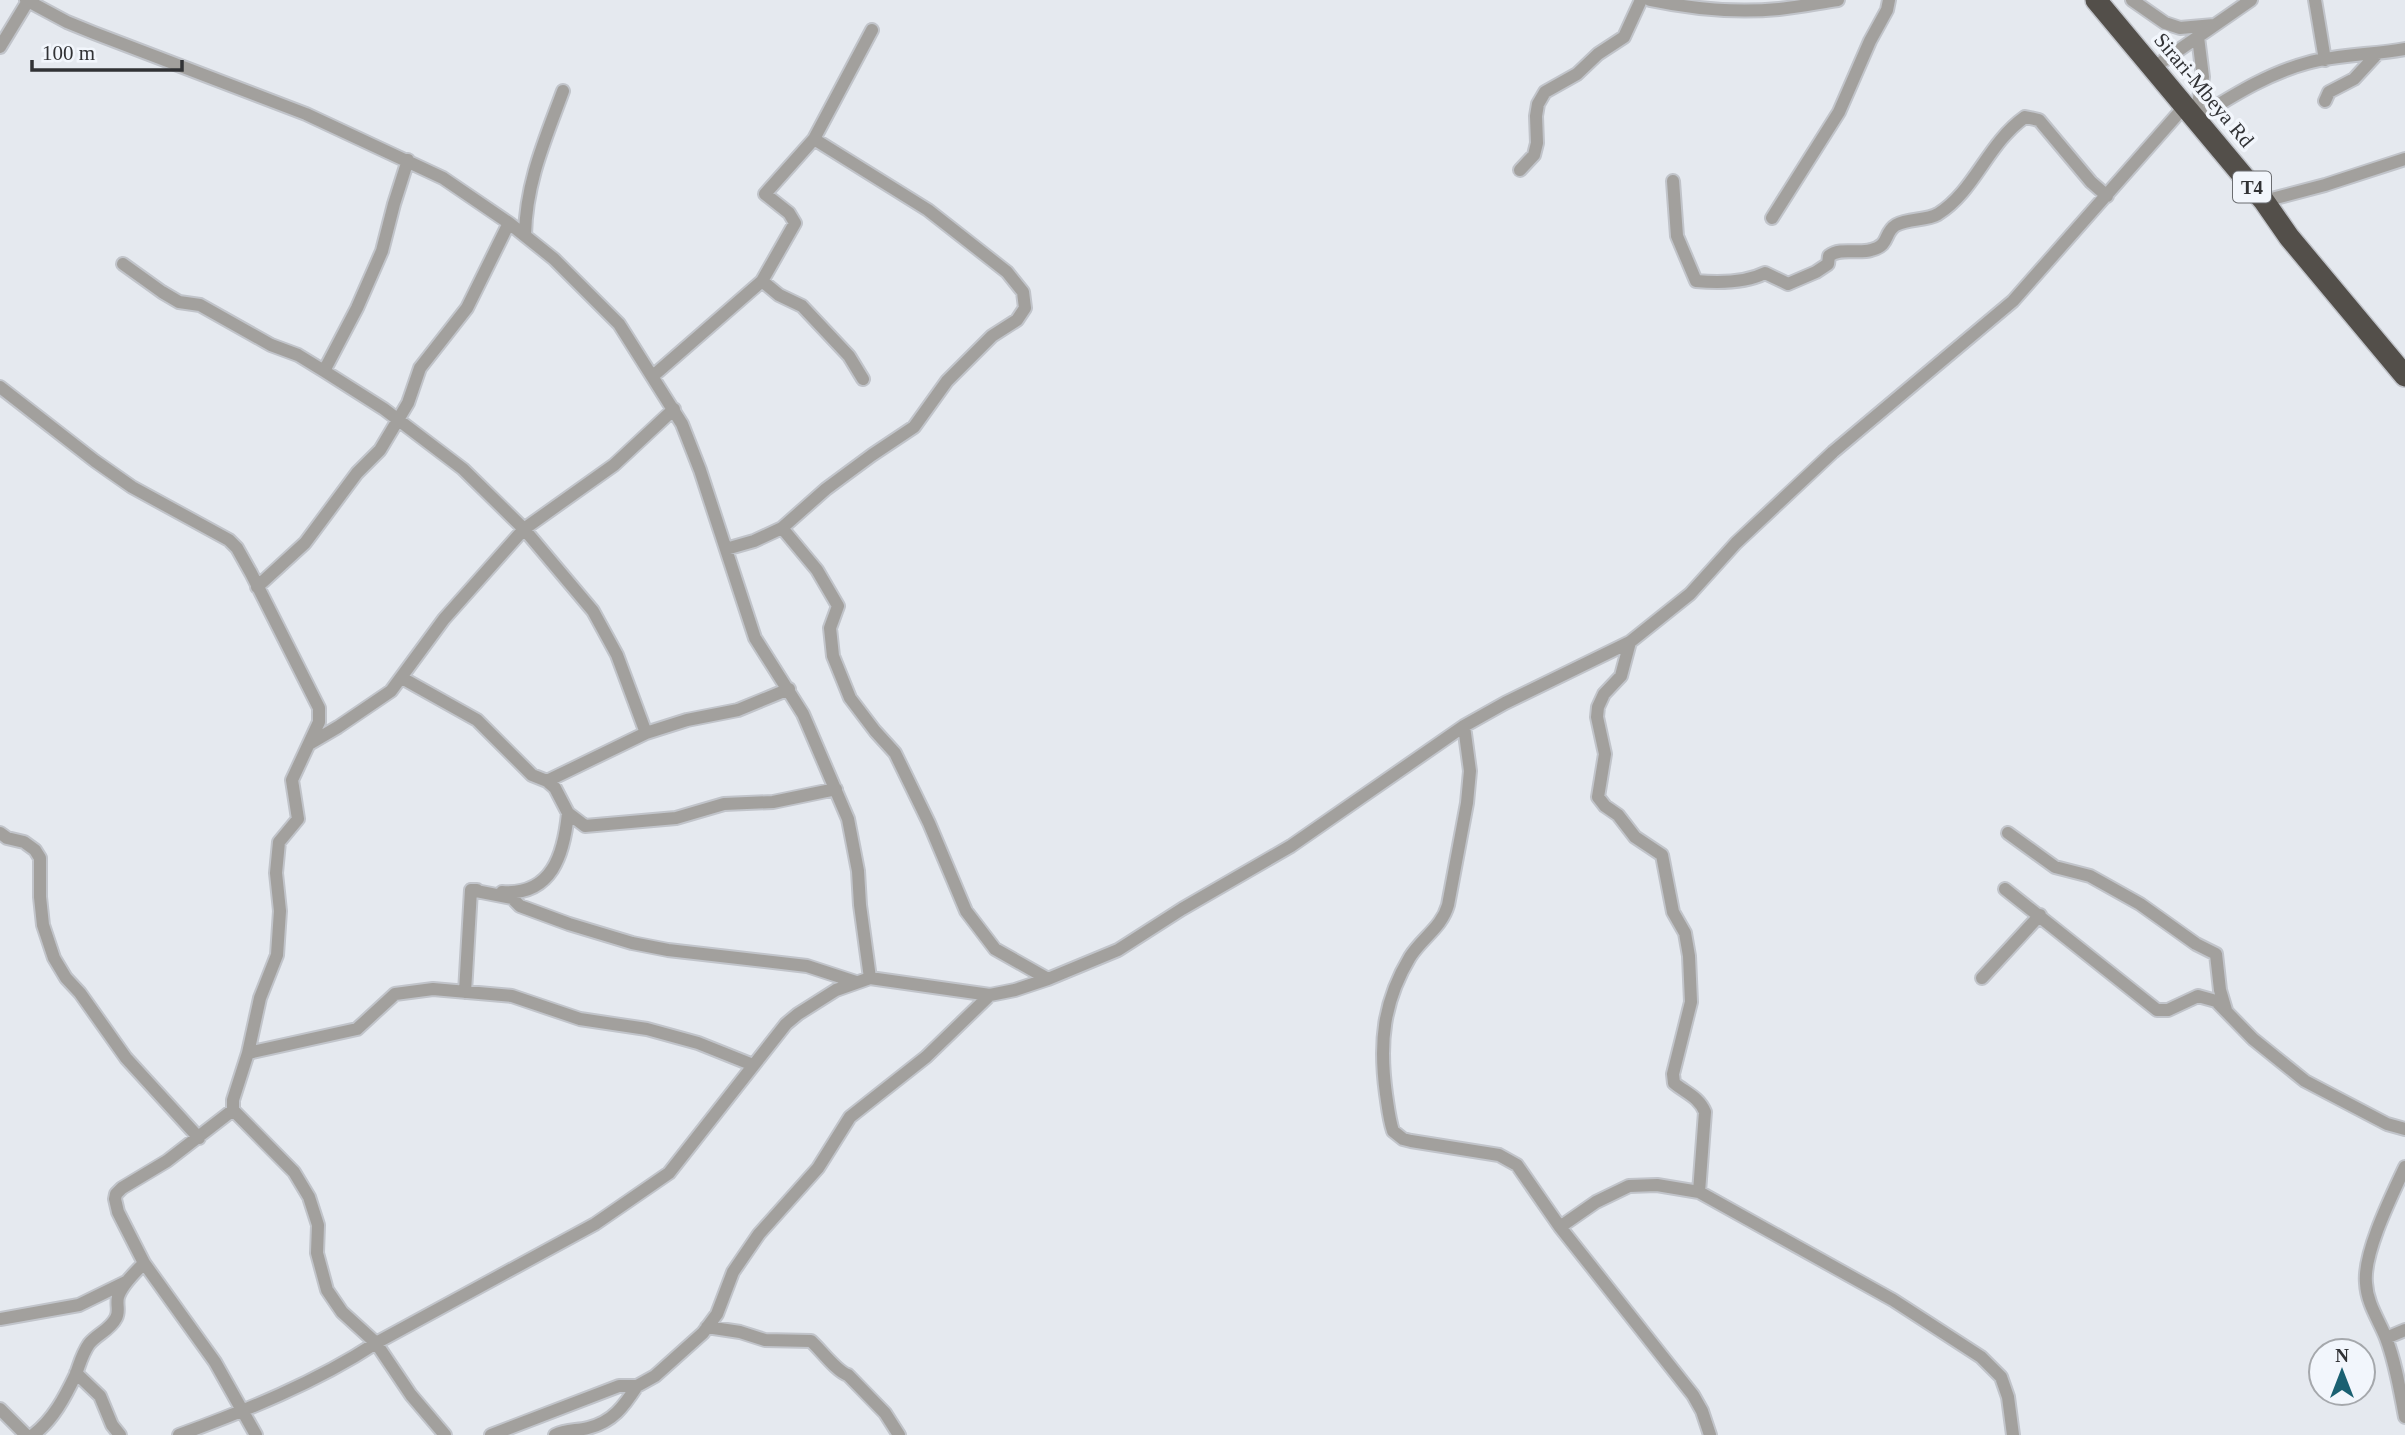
<svg xmlns="http://www.w3.org/2000/svg" width="2405" height="1435" font-family="Georgia,serif">
<rect width="100%" height="100%" fill="#e5e9ef"/>
<g fill="none" stroke-linecap="round" stroke-linejoin="round">
<defs>
<path id="street" d="M26,0l41,22 27,11 212,81 137,64 66,45 45,36 65,65 63,100 18,46 55,168 48,76 45,105 10,52 2,34 10,73
M1650,0c42,9 86,13 129,9 20,-2 39,-6 59,-9
M2132,0l33,23 15,5 34,-3
M2315,0l10,60
M0,47l28,-46
M2153,68l98,-68
M2325,101l4,-9 25,-13 24,-26
M2195,119c36,-22 71,-45 112,-56 32,-9 66,-8 98,-14
M2195,119l8,-42 -5,-40
M1520,170l14,-15 3,-12 -1,-27 2,-12 7,-12 32,-18 21,-20 26,-17 17,-37
M1673,181l4,55 19,45c22,2 49,2 69,-8l23,11 28,-12 12,-8 1,-8c11,-9 29,-2 42,-6 20,-5 12,-17 25,-25 13,-7 30,-4 42,-11 37,-23 49,-70 87,-97l14,3 52,62 16,14
M2264,201l61,-16 80,-26
M1772,218l67,-106 31,-71 17,-31 2,-10
M525,235c1,-53 20,-95 38,-144
M123,264l39,28 17,10 21,3 71,40 27,10 26,16 60,38 79,60 61,60 69,82 24,44 29,78
M762,281l17,14 23,11 47,50 14,23
M324,371l33,-63 25,-57 12,-47 14,-44
M653,376l109,-95 33,-58 -6,-10 -24,-19 49,-55 58,-109
M0,387l95,74 37,26 97,53 8,8 14,25 68,135v14l-27,58 6,39 -19,23 -3,31 4,38 -3,44 -17,43 -12,55 -15,47v10l61,62 15,25 9,28 -1,28 10,37 15,22 34,31 35,52 34,40
M782,528l35,42 21,36 -8,22 3,28 17,42 25,33 20,22 34,70 37,88 29,38 53,30
M726,549l28,-8 28,-13 44,-39 46,-34 42,-28 33,-46 45,-45 25,-16 8,-12 -2,-16 -16,-20 -79,-62 -114,-71
M257,587l48,-44 52,-70 23,-23 28,-47 12,-35 47,-60 42,-85
M1630,642l-9,34 -17,18 -6,13 -1,10 8,37 -7,43 7,9 13,9 17,22 27,18 11,57 12,21 4,23 2,46 -18,72 1,9c12,10 25,14 31,29l-6,80
M402,678l75,42 55,55 15,6 8,7 13,25 17,13 91,-8 48,-14 49,-2 63,-13
M1464,726l6,45 -3,32 -19,102c-6,22 -26,33 -38,52 -27,45 -31,86 -24,137 2,13 3,25 7,37l10,8 8,2 88,14 18,10 43,62 133,168 9,16 8,24
M309,744l29,-17 53,-36 53,-72 80,-90 90,-64 60,-56
M547,781l99,-48 41,-13 51,-10 51,-21
M0,833l7,5 17,4 11,8 5,8v39l3,28 11,33 12,20 14,15 46,65 73,80
M2008,833l47,34 35,9 50,28 56,40 20,10 4,36 6,20
M2005,889l152,121h11l30,-14 18,5 37,38 52,42 82,43 18,5
M471,890l41,8 8,8 49,18 63,19 36,7 139,16 49,16
M502,892c50,4 62,-38 66,-79
M1982,978l58,-63
M465,992l6,-102h6
M248,1053l109,-24 38,-35 38,-5 79,7 68,23 67,10 51,14 55,22
M233,1110l-66,51 -45,27 -6,6 -1,5 3,13 26,51 71,99 41,73
M2405,1167c-13,28 -42,86 -39,116 1,21 13,37 20,55 10,26 14,53 19,79
M1560,1227l36,-25 33,-16 28,-1 42,7 194,108 88,57 20,20 7,20 5,38
M0,1319l79,-14 47,-23
M707,1327l33,5 25,8 46,1c10,9 26,31 37,34l37,38 14,22
M2386,1338l19,-8
M76,1373l24,23 12,29 8,10
M0,1409l26,26
M33,1435c20,-15 32,-38 43,-61 4,-11 6,-20 13,-30 8,-10 21,-14 27,-26 4,-7 0,-13 2,-21 4,-13 17,-24 26,-34
M179,1435c68,-25 136,-52 197,-92l219,-119 74,-51 117,-149 12,-10 38,-24 34,-12 120,17 25,-5 33,-11 70,-29 64,-41 109,-63 173,-120 41,-23 125,-61 60,-48 46,-51 97,-91 180,-151 171,-194
M491,1435l128,-49h18l18,-10 48,-43 14,-19 16,-42 26,-38 59,-66 32,-51 76,-60 64,-62
M555,1435c11,-6 22,-4 33,-7 25,-6 36,-22 49,-42"/>
<path id="highway" d="M2096,0l168,201 25,36 116,139"/>
</defs>
<!-- street casing -->
<use href="#street" stroke="#c1c4ca" stroke-width="16"/>
<!-- highway casing -->
<use href="#highway" stroke="#c1c4ca" stroke-width="24"/>
<!-- street -->
<use href="#street" stroke="#a2a09d" stroke-width="12"/>
<!-- highway -->
<use href="#highway" stroke="#534f4a" stroke-width="21"/>
</g>
<g text-anchor="middle" stroke-width="7" stroke-linejoin="round" paint-order="stroke">
<!-- shield labels -->
<rect fill="#f2f6fc" stroke="#6b6d71" stroke-width="2" x="2233" y="171.5" width="38" height="31" rx="5"/>
<g font-size="19" font-weight="bold" fill="#313235">
<text x="2252" y="194">T4</text>
</g>
<!-- street labels -->
<g font-size="21" fill="#313235" stroke="#f2f6fc">
<text transform="translate(2204 90) rotate(50)" y="7">Sirari-Mbeya Rd</text>
</g>
</g>
<!-- north arrow -->
<g transform="translate(2342 1372)"><circle r="33" fill="#f2f6fc" stroke="#a5a8ac" stroke-width="2"/>
<path d="M0-5L12 26L0 18L-12 26Z" fill="#1a6071"/>
<text y="-10" font-size="19" font-weight="bold" text-anchor="middle" fill="#313235">N</text>
</g>
<!-- scale -->
<path d="M32 60v10h150v-10" fill="none" stroke="#313235" stroke-width="3.5"/>
<text x="42" y="60" font-size="21" fill="#313235" stroke="#f2f6fc" stroke-width="5" paint-order="stroke">100 m</text>
</svg>
